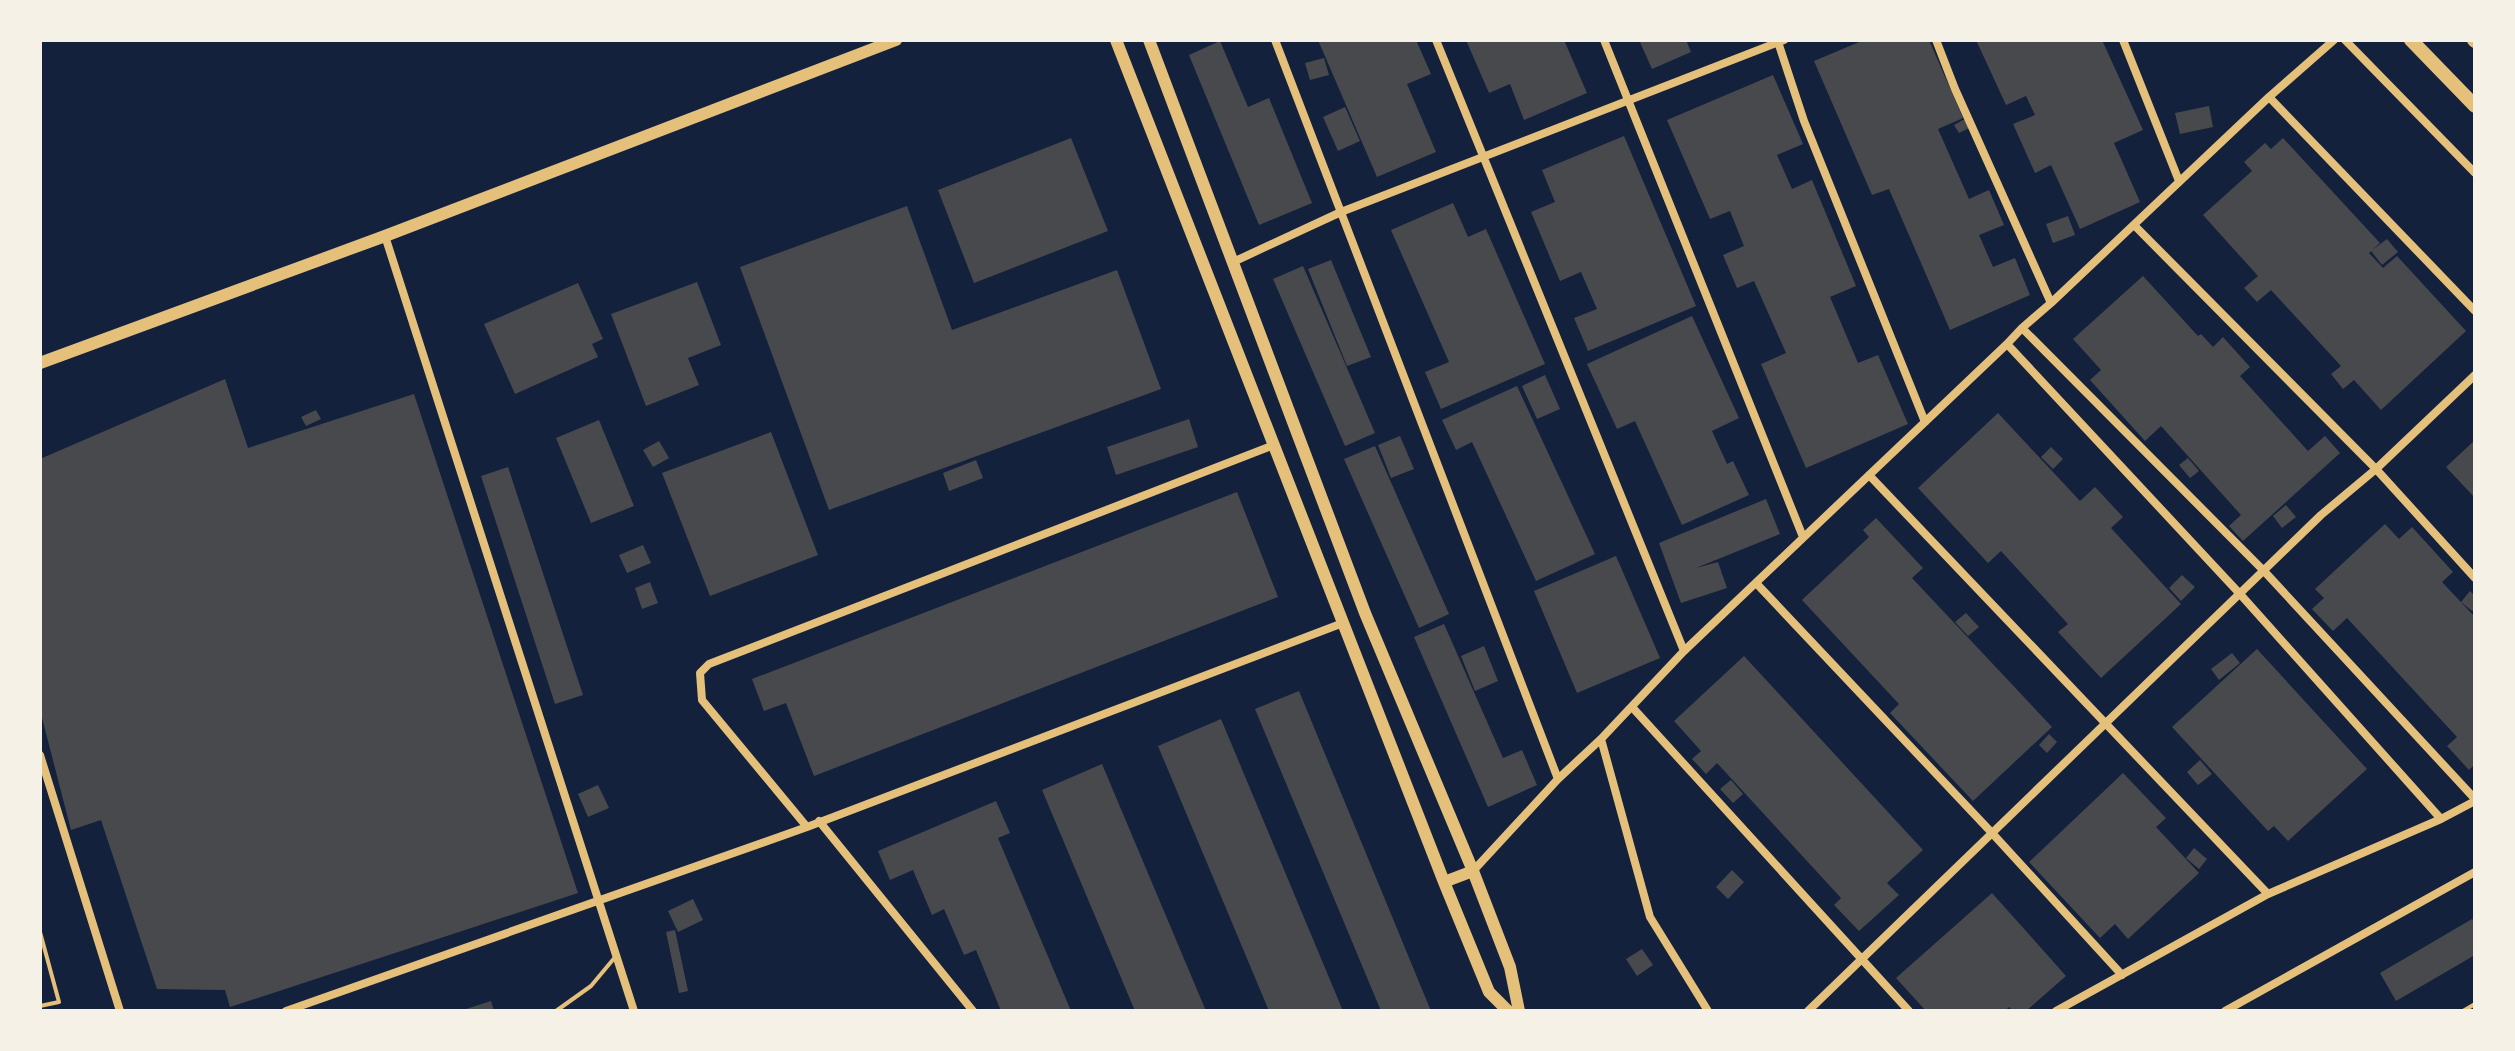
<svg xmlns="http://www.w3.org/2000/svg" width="2515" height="1051" font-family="Commissioner,sans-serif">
<rect width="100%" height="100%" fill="#14213d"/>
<!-- building -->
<path fill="#48494c" d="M1318,40h98l15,34 -24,10 29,68 -59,25z
M1466,40h98l23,53 -63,27 -14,-36 -21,9z
M1639,40h47l5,12 -39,17z
M1864,40h65l34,78 -25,11 31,70 20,-9 15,35 -25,10 14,32 22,-9 15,37 -80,35 -61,-141 -17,6 -58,-134z
M1976,40h126l41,90 -29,13 26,59 -60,27 -29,-64 -16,8 -22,-49 22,-9 -9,-19 -20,9z
M1220,41l28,66 21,-9 43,105 -53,22 -70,-170z
M1324,58l5,17 -19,5 -5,-17z
M1773,75l30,69 -26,11 15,34 20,-9 44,106 -26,11 28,66 20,-8 30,69 -102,44 -45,-104 25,-11 -32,-72 -17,7 -14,-33 21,-9 -14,-35 -20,8 -43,-99z
M2209,106l4,21 -33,7 -5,-21z
M1345,107l15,34 -22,10 -15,-34z
M1965,119l4,9 -10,5 -5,-8z
M1624,136l72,170 -108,45 -14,-33 23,-9 -16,-37 -21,9 -29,-69 24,-10 -13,-32z
M1071,138l37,93 -134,52 -36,-93z
M2283,138l97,105 -11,10 14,15 14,-12 69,75 -85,79 -27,-30 -11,9 -12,-15 10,-8 -70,-76 -14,12 -13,-14 14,-12 -55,-61 49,-44 -8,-9 21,-19 6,6z
M1453,203l15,34 18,-8 59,135 -104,45 -16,-37 24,-10 -58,-132z
M907,206l45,124 165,-60 44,119 -332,121 -89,-243z
M2068,216l7,19 -22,8 -7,-19z
M2387,239l11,13 -16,13 -11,-14z
M1331,260l40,97 -24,9 -39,-97z
M1303,266l72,167 -30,13 -72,-167z
M2143,276l55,60 3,-2 12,13 10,-10 27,30 -10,9 68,75 17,-15 15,17 -97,88 -14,-15 12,-11 -80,-89 -16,15 -55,-61 11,-10 -28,-31z
M697,282l24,63 -33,13 11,27 -53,21 -35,-92z
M578,283l25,56 -11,5 6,13 -83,37 -31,-70z
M1692,316l47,102 -27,13 15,33 6,-3 16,34 -67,30 -47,-104 -18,8 -30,-65z
M1545,375l15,34 -23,10 -15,-33z
M225,379l23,69 166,-54 164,499 -348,114 -5,-17 -68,-1 -56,-169 -30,10 -31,-120v-251z
M1517,386l78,168 -59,27 -64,-139 -16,8 -14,-30z
M316,410l5,9 -15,7 -5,-9z
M1998,413l82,88 15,-14 28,30 -12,11 70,76 -80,74 -43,-46 10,-8 -67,-73 -13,12 -70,-75z
M1189,419l9,28 -82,28 -9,-28z
M599,420l35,86 -43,17 -35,-85z
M771,432l47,123 -108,41 -48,-123z
M1400,436l14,33 -23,9 -13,-33z
M2475,440v58l-29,-31z
M659,441l10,17 -16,9 -10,-17z
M1375,446l74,168 -30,14 -75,-169z
M2051,447l12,12 -10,10 -12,-12z
M2188,458l11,13 -9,7 -11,-13z
M976,460l7,18 -34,13 -6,-18z
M508,467l75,228 -28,9 -74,-228z
M1237,492l41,105 -464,179 -28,-73 -22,8 -12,-32z
M1766,499l14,35 -84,34 22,-6 9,26 -46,15 -22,-60z
M2286,505l10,12 -14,11 -9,-12z
M1876,518l47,50 -11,10 140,149 -79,74 -83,-88 9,-9 -97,-104 67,-63 -6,-7z
M2385,524l14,15 13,-12 41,45 -11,10 33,35v130l-2,2 2,2v13l-6,6 -22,-24 10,-9 -110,-119 -14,13 -21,-22 12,-11 -9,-9z
M643,545l8,18 -24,10 -8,-18z
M1616,556l44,102 -83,35 -43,-102z
M2182,575l13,12 -14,14 -12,-13z
M650,582l8,21 -16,6 -7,-21z
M2470,591l5,5v12l-3,3 -11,-9z
M1966,613l13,14 -11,9 -13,-14z
M1444,624l59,134 19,-8 15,35 -49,22 -74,-170z
M1484,646l14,35 -23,10 -14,-35z
M2257,649l110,120 -79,72 -14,-15 -6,5 -96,-104z
M2232,653l8,10 -21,17 -8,-11z
M1744,656l179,194 -36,33 12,12 -40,36 -25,-26 7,-7 -124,-135 -11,11 -14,-15 9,-8 -27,-30z
M1299,691l132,320h-50l-126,-302z
M1221,719l122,292h-74l-111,-265z
M2049,734l8,8 -10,11 -8,-8z
M2200,760l12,14 -14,11 -11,-13z
M1102,764l104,247h-71l-93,-221z
M2123,773l43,45 -10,9 43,46 -71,66 -13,-15 -15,14 -71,-76z
M1731,780l12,14 -10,9 -13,-14z
M598,785l11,23 -21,9 -10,-23z
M996,801l14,32 -12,5 73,173h-70l-25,-61 -12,5 -20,-46 -12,6 -19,-45 -23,10 -12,-29z
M2194,848l13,11 -8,10 -13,-11z
M1732,870l12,12 -16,17 -12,-12z
M1992,893l74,83 -40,35h-13l-4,-4 -4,4h-68l-3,-2 -8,2 -30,-33z
M693,899l10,21 -25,12 -10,-21z
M2472,919l3,3v33l-79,46 -16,-28z
M675,930l13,61 -9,2 -13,-61z
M1642,949l11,16 -16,11 -11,-17z
M491,1001l3,10h-27l-1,-2z"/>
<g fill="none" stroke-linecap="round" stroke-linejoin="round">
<!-- service -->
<path stroke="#e5c07b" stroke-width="4" d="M40,932l19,70 -19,4
M556,1011l35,-25 25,-30
M2463,1011l12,-7"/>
<!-- minor -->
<path stroke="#e5c07b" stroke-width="8" d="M1275,40l283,739
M1436,40l248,611
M1604,40l199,497
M1936,40l19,49 96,214
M2123,40l56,141
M2345,40l130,133
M1778,42l26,79 121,301
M2269,97l206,214
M2134,225l242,244 99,109
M385,236l249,775
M1233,262l108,-50 443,-172
M2022,328l242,243 211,228
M2007,344l233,250 201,225
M1869,475l399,419
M1756,583l236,250 130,142
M1632,707l277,304
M1601,739l49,178 58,94
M40,755l80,256
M819,821l154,190
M807,827l-105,-127 -2,-27 9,-9 565,-219
M1473,871l85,-92 43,-40 83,-88 323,-307 15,-16 29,-25 218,-206 65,-57
M286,1011l521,-184 536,-204
M1808,1011l513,-496 55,-46 99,-94
M2056,1011l212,-117 173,-75 34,-18
M2225,1011l250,-139"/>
<!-- secondary -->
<path stroke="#e5c07b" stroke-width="12" d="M1116,40l328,842 45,110 19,19
M1149,40l216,573 108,258 37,96 9,44
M40,363l345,-127 511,-196
M1444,882l29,-11"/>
<!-- trunk -->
<path stroke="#e5c07b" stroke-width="14" d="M2411,40l64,66
M2474,40l1,1"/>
</g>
<!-- border -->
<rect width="2515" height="1051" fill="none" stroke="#f6f1e7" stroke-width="84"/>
</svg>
